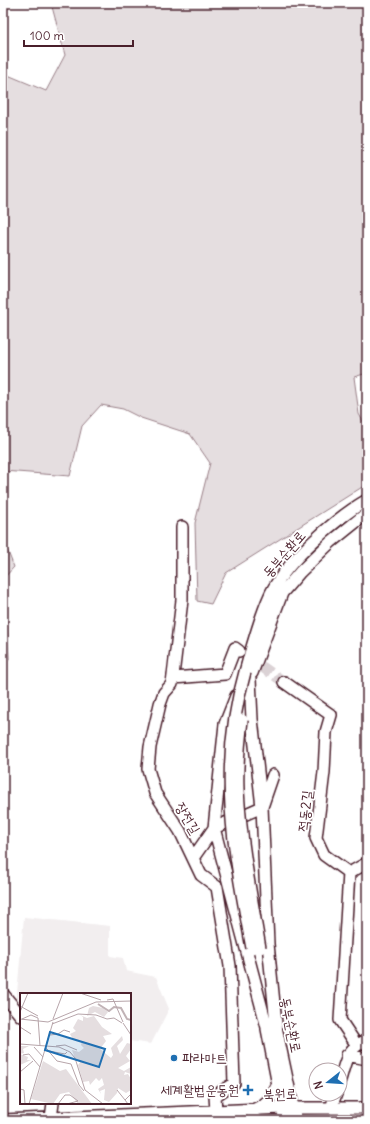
<svg xmlns="http://www.w3.org/2000/svg" width="370" height="1124" font-family="Delius,'Poor Story',sans-serif">
<rect width="100%" height="100%" fill="#fff"/>
<filter id="ink" filterUnits="userSpaceOnUse"><feTurbulence type="fractalNoise" baseFrequency=".025" numOctaves="2"/><feDisplacementMap in="SourceGraphic" scale="8" xChannelSelector="R" yChannelSelector="G"/><feConvolveMatrix kernelMatrix="1 2 1 2 8 2 1 2 1" color-interpolation-filters="sRGB"/></filter>
<g filter="url(#ink)">
<!-- built -->
<path fill="#f2eeef" d="M24,917l86,9v30l13,2 3,13 30,6 13,32 -18,35 -21,-3v-47h-109v16l-5,-6z"/>
<!-- green -->
<path fill="#e5dee0" stroke="#987e86" d="M51,3h316v370l-13,4 5,37 8,15v55l-141,89 -15,31 -14,-3 -2,-78 15,-60 -20,-29 -49,-16 -18,-9 -22,-4 -19,21 -12,50 -67,-5v-398l43,18 19,-36z
M3,539l11,28 -11,12z
M3,614l4,7 2,38 -6,4z"/>
<g fill="none" stroke-linecap="round" stroke-linejoin="round">
<!-- minor-tunnel -->
<path stroke="#dbd2d5" stroke-width="11" stroke-dasharray="11 5.5" stroke-linecap="butt" d="M248,657l36,25"/>
<defs>
<path id="minor" d="M182,527v73l-10,84 -8,9 -4,11 -10,43 -2,22 7,24 25,38 21,44 16,12 13,79 4,117 -19,13 1,15
M245,672c7,-25 15,-56 26,-79 16,-32 65,-75 96,-93
M252,673l30,-80 18,-21 31,-30 36,-29
M173,678l52,-4 10,-26 4,3
M250,679l2,40 10,88 6,137 9,89
M284,682l47,33 -5,17 -2,40 -8,66 8,17 25,18 -9,147 16,24
M236,696l-11,28 -11,104 55,207
M193,858l21,-30 48,-21 11,-32
M349,873l18,-10
M3,994l18,22
M276,1027l20,94
M267,1029l18,92
M347,1055l20,4
M340,1080c6,-20 6,-31 27,-40
M331,1108l5,-14
M255,1109c14,-5 16,-13 23,-25
M51,1118l2,-15
M3,1120l279,-12h85
M231,1121l136,-1"/>
<path id="highway" d="M253,1121h1"/>
</defs>
<!-- minor casing -->
<use href="#minor" stroke="#4a1f2b" stroke-width="14"/>
<!-- highway casing -->
<use href="#highway" stroke="#4a1f2b" stroke-width="19"/>
<!-- minor -->
<use href="#minor" stroke="#fff" stroke-width="11"/>
<!-- highway -->
<use href="#highway" stroke="#fff" stroke-width="16"/>
<defs>
<path id="minor-bridge" d="M245,672c-28,96 -11,181 7,276
M242,720c-3,24 -5,47 -4,70 3,53 13,106 22,158"/>
</defs>
<!-- minor-bridge casing -->
<use href="#minor-bridge" stroke="#4a1f2b" stroke-width="14" stroke-linecap="butt"/>
<!-- minor-bridge -->
<use href="#minor-bridge" stroke="#fff" stroke-width="11"/>
</g>
</g>
<!-- markers -->
<g fill="#1f6fb2" stroke="#fff" stroke-width="1.5">
<circle cx="174" cy="1058" r="4"/>
<path d="M246 1084h4v4h4v4h-4v4h-4v-4h-4v-4h4z"/>
</g>
<g text-anchor="middle" stroke-width="3.5" stroke-linejoin="round" paint-order="stroke">
<!-- street labels -->
<g font-size="14" fill="#4a1f2b" stroke="#fff">
<text transform="translate(284 554) rotate(-49)" y="5">동부순환로</text>
<text transform="translate(305 811) rotate(-84)" y="5">적동2길</text>
<text transform="translate(188 818) rotate(59)" y="5">장전길</text>
<text transform="translate(291 1025) rotate(78)" y="5">동부순환로</text>
<text transform="translate(280 1094) rotate(-2)" y="5">북원로</text>
</g>
<!-- poi labels -->
<g font-size="14" fill="#4a1f2b" stroke="#fff" text-anchor="start">
<text x="182" y="1063">파라마트</text>
<text x="239" y="1095" text-anchor="end">세계활법운동원</text>
</g>
</g>
<!-- overview -->
<g transform="translate(20 993)">
<rect width="111" height="111" fill="#fff"/>
<path d="M73,13l10,2 5,4 -4,5 -9,-5 -8,4 2,-8zM60,22l7,3 7,-2 8,11 10,7 -9,2 3,5 -6,8 11,9 2,-3 -2,-7 11,-12 1,4 -6,6 3,8 7,-11 4,1v5l-5,7 4,5 -12,7 6,3 7,-4v7l-6,-2 -1,3 4,-1 3,5v11l-5,3 -8,-5 -1,5 -8,9 -5,-2 1,-11 -5,2 1,3 -3,-5 6,-4 -2,-7 -3,3 -3,-3 -6,7 -1,-4 -6,1 -5,-17 3,-4h-5l-4,-11 7,2 5,-4 -3,-3 1,-4 -9,-2 -3,-5 6,-3 -3,-3 5,-9 5,2v-4zM0,53h9l-6,3 1,4 -4,1 8,3 -1,3h4l-11,5zM23,68l17,10 6,-2 26,35h-14l-9,-12 -9,2 -7,10 -22,-5z" fill="#e5dee0"/>
<path fill="none" stroke="#c1b3b6" stroke-width="2" d="M78,11l11,7 5,-4 7,1 6,11 4,1"/>
<path fill="none" stroke="#b7a5aa" stroke-width="1" d="M60,0l21,7M87,7l6,-1 10,23M0,13l18,10M0,19l8,-19M0,26l28,3 48,-20 35,-1M2,26l9,-4 7,3 2,28M33,26l10,-26M103,30l8,12M32,31l26,-10 18,1 11,4 7,-1 8,5M0,34l11,7M30,42l8,-1 6,-4 6,2M0,51l39,3 11,5 5,6 10,32 18,14M36,53l9,-1 12,5M14,54l9,10M26,55l11,13 14,3 8,21 5,6M29,58l16,3 2,-2M3,62l6,-1 11,13M0,79l13,-11M0,96l4,1 1,14M97,97l8,10M9,111l24,-82M38,111l7,-9h5l8,6 -11,3M108,111l-3,-4 6,-6"/>
<path fill="#1f6fb2" fill-opacity="0.15" stroke="#1f6fb2" stroke-width="2" d="M30,39l55,17 -6,18 -54,-17z"/>
<rect width="111" height="111" fill="none" stroke="#4a1f2b" stroke-width="2"/>
</g>
<!-- margin -->
<rect width="370" height="1124" fill="none" stroke="#fff" stroke-width="16"/>
<rect x="8" y="8" width="354" height="1108" fill="none" stroke="#4a1f2b" stroke-width="1.5" filter="url(#ink)"/>
<!-- north arrow -->
<g transform="translate(328 1082) rotate(253)"><circle r="19" fill="#ffffff" stroke="#b7a5aa"/>
<path d="M0-3L7 15L0 10L-7 15Z" fill="#1f6fb2"/>
<text y="-6" font-size="11" font-weight="bold" text-anchor="middle" fill="#4a1f2b">N</text>
</g>
<!-- scale -->
<path d="M24 40v6h109v-6" fill="none" stroke="#4a1f2b" stroke-width="2"/>
<text x="30" y="40" font-size="12" fill="#4a1f2b" stroke="#ffffff" stroke-width="3" paint-order="stroke">100 m</text>
</svg>
